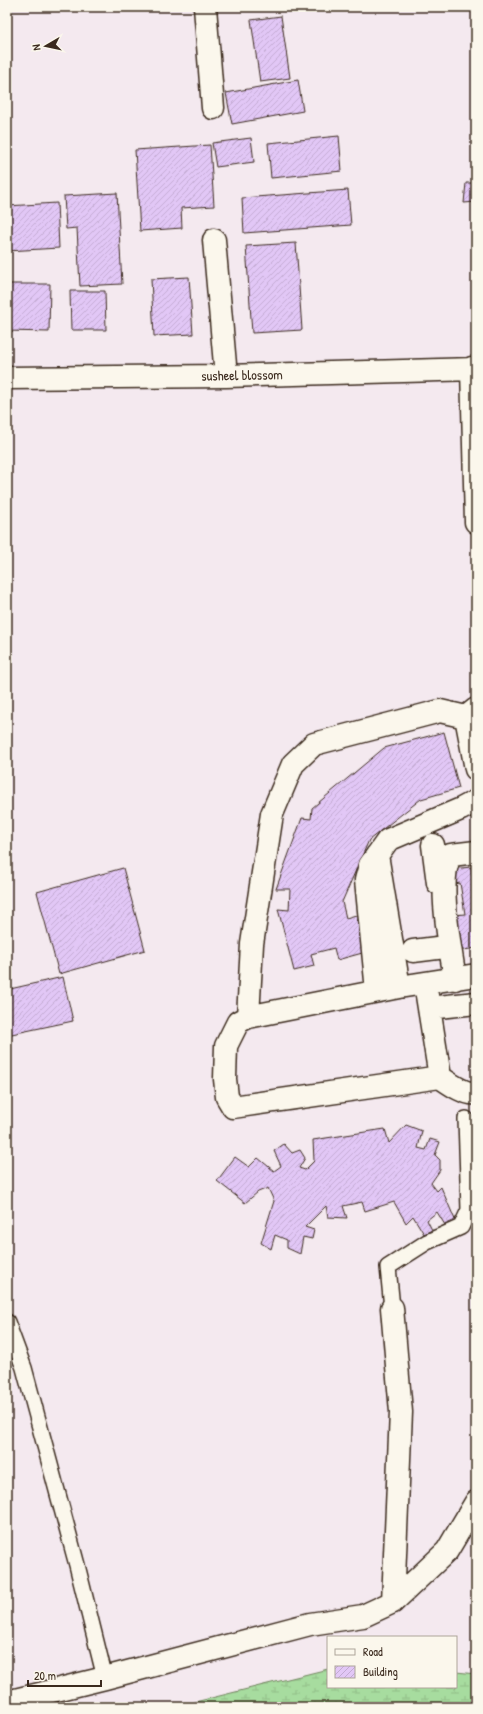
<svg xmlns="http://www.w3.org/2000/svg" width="483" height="1714" font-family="'Patrick Hand',sans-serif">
<defs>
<pattern id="wetland-marsh" width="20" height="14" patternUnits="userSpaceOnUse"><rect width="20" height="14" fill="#a7dc9f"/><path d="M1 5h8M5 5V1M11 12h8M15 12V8" fill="none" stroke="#91bd88"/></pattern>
<pattern id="building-hatch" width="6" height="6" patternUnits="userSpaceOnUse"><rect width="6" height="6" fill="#e2c7f6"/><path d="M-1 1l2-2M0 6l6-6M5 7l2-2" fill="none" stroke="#c3abd2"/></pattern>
</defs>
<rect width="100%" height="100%" fill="#f4e9ef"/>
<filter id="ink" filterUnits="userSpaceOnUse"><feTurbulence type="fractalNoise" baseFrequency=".025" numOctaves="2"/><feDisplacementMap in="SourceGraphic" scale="8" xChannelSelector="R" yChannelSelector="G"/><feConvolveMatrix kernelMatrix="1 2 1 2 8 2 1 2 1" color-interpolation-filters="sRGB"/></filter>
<g filter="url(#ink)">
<!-- wetland -->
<path fill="url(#wetland-marsh)" stroke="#71835e" d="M328,1669v18h128v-15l20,2v33h-301z"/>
<!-- building -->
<path fill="url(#building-hatch)" stroke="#3b2a1e" d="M281,16l9,62 -30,4 -9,-62z
M298,80l5,31 -71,13 -6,-31z
M339,136l3,35 -71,7 -3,-35z
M251,138l3,24 -38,5 -4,-24z
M210,145l4,61 -33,2 1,20 -42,3 -5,-81z
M466,183h10v19l-12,1z
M348,190l3,35 -107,8 -2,-35z
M117,193l5,91 -42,2 -3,-58 -11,1 -2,-33z
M57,203l2,45 -52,3v-45z
M296,243l6,87 -50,3 -6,-87z
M189,277l4,57 -39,2 -3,-57z
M7,284h43l-1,48 -42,-1z
M70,291h35l1,39h-35z
M444,732l15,56 -38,11 -52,41 -27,62 4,16 10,-3 10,37 -29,8 -3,-12 -23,6 3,12 -20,5 -16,-62 11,1 1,-21h-14l26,-71 9,1 1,-11 72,-60z
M471,867l1,9 4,-1v73l-18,3 -5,-36 12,-1 -5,-31 -5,1 -3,-15z
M123,868l22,82 -86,24 -22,-82z
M63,977l10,44 -66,14v-50l2,-1 1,5z
M406,1125l16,6 -4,17 8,2 4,-11 10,3 -5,13 5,5v10l-9,13 6,8 4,-4 15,35 -11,3 -8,-13 -10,8 5,10 -8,4 -11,-18 -7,7 -12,-21 -29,9 -3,-9 -19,4 4,12 -19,-1 -2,-11 -21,21 9,3 -2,9 -9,-2 -3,17 -13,-6v-8l-12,-5 -4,14 -10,-6 13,-42 -6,-13 -10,4 -13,11 -28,-22 18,-24 14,10 9,-9 16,13 7,-5 -7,-15 10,-7 8,9 8,-3 5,8 -6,10 6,2 9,-9 -1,-21 72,-11 4,14z"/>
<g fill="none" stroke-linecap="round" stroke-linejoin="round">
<defs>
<path id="service" d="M392,1308l-4,-41 39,-25 34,-15 8,-17 -3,-91
M7,1322l17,46 53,197 28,113"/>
<path id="minor" d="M205,7l8,101
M214,240l12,136
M472,368l4,154
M7,378l219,-2 250,-7
M476,709l-10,8 10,52
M433,845l5,38
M377,855l22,132
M413,951l32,-4
M476,975l-77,12 -151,30 -10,5 -12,24 -1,33 2,18 6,10 207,-30c9,6 25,18 36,16
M455,979c-4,-28 -19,-101 -4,-124l25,-3
M425,983l15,94
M377,991l-11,-111 4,-15 18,-25 73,-31 15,-8
M429,1008l47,-5
M248,1017l4,-73 20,-130 21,-50 21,-20 126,-33 26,6
M392,1308l9,104 -8,190
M7,1702l98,-24 205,-54 53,-8 30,-14 54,-51 29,-49"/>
</defs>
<!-- service casing -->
<use href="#service" stroke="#3b2a1e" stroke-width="18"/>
<!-- minor casing -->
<use href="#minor" stroke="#3b2a1e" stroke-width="25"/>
<!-- service -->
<use href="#service" stroke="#fbf7ec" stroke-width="15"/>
<!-- minor -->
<use href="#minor" stroke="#fbf7ec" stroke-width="22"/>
</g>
</g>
<g text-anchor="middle" stroke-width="3" stroke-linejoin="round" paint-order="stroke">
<!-- street labels -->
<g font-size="14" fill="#3b2a1e" stroke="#fbf7ec">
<text transform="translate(242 375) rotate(-1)" y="5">susheel blossom</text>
</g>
</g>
<!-- margin -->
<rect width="483" height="1714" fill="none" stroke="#fbf7ec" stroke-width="24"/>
<rect x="12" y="12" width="459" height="1690" fill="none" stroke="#3b2a1e" stroke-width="1.5" filter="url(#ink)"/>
<!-- legend -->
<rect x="327" y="1636" width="130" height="52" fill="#fbf7ec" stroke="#aea59a"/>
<rect x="335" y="1649" width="20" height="6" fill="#fbf7ec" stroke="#aea59a"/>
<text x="363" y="1656" font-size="12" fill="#3b2a1e">Road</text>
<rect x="335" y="1666" width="20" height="12" fill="url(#building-hatch)" stroke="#aea59a"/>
<text x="363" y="1676" font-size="12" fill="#3b2a1e">Building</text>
<!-- north arrow -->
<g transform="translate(46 46) rotate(261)" stroke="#fbf7ec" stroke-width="3" paint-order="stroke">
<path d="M0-3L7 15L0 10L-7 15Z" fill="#3b2a1e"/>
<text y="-6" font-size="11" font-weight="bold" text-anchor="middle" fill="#3b2a1e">N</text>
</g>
<!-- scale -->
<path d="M28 1680v6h73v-6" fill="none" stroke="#3b2a1e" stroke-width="2"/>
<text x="34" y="1680" font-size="12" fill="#3b2a1e" stroke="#fbf7ec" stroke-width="3" paint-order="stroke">20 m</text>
</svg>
